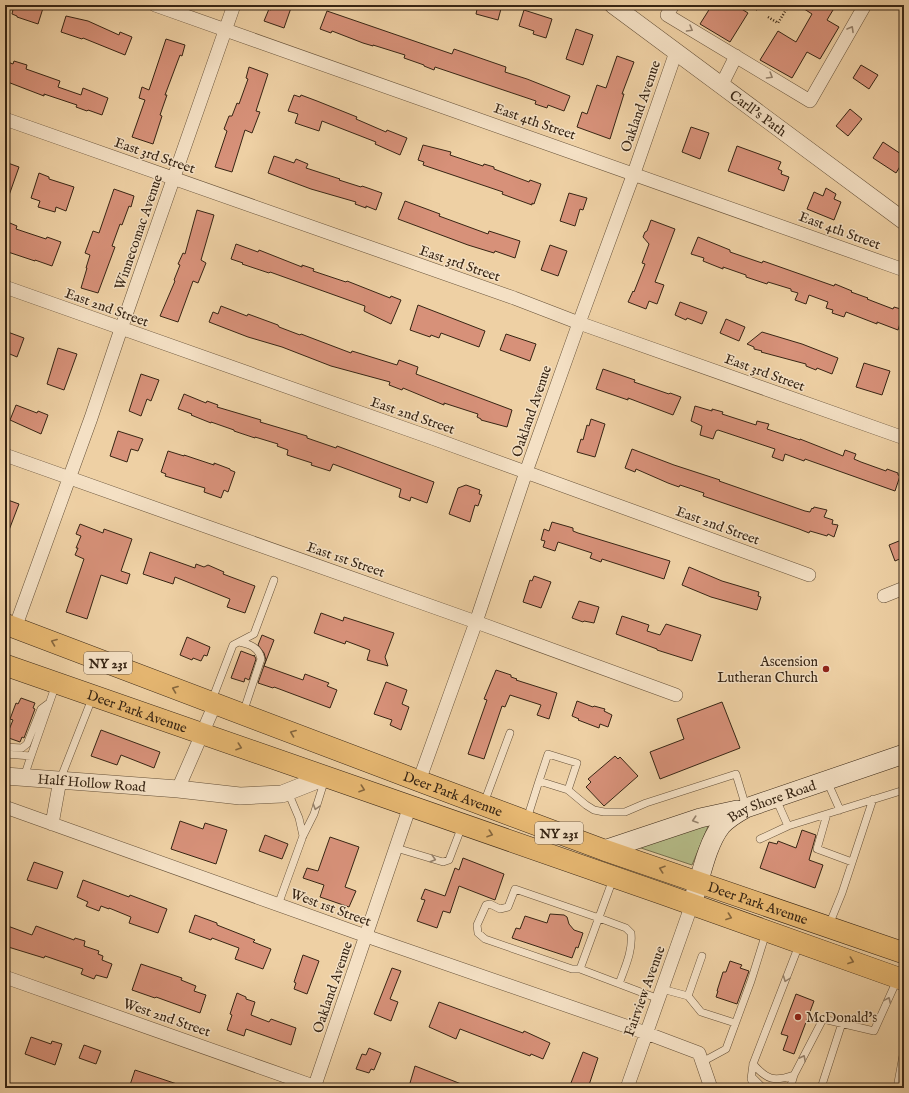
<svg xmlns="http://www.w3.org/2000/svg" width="909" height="1093" font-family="'IM FELL English',serif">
<rect width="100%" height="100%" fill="#eed0a4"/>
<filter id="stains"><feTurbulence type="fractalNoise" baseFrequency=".005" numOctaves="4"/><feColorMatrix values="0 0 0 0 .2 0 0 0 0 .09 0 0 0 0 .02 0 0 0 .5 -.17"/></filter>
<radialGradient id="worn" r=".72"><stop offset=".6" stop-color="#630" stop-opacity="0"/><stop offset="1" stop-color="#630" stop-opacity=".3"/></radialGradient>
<!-- green -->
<path fill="#b5bc88" stroke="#76704e" d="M709,824l-17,41 -54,-18z"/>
<!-- building -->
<path fill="#d79179" stroke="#372514" d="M14,5h30l-6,19 -21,-7v-1l-5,-2z
M273,5h19l-8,23 -20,-7 5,-12 2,1z
M478,5h24l-4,15 -22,-6z
M712,5h23l13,8 -18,29 -30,-18z
M798,5h38l-9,15 12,7 -19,32 -13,-7 -15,26 -32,-18 18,-29 18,11 16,-28z
M524,10l28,9 -6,19 -13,-4 1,-3 -15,-5z
M327,11l125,43 2,-5 52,18 -1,5 22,7 43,17 -6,15 -16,-6 -1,3 -12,-4 1,-3 -101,-34 -1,3 -10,-4v-1l-20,-7 1,-3 -32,-10v1l-10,-3 -31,-12 -1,2 -11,-4z
M66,16l22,5 31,14 1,-3 12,5 -7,18 -42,-17 -1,1 -21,-7z
M576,29l17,6 -10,30 -17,-6z
M166,39l19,6 -3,11 -2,-1 -15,40h2l-7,20 2,1 -9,28 -21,-7 13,-37 -6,-2 3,-11 7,3z
M617,56l17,6 -12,32h2l-14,45 -33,-12 5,-15 5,2 10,-29 9,3z
M5,61l8,3 1,-3 13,4 -1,4 34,12 -2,6 23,8 2,-7 25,10 -6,17 -14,-5 -1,1 -11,-4 1,-2 -33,-11v2l-39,-15z
M861,65l17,10 -9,14 -16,-11z
M249,67l19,7 -12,37 4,1 -8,21 -7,-3 -13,42 -17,-5 12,-36 -3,-2 5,-13h3l5,-13 2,1 9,-25 -2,-1z
M294,95l6,2 1,-2 16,6 40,16 -1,2 30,13 1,-2 20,8 -7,17 -25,-11 1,-2 -54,-21 -3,10 -24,-8 3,-9 -10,-3z
M850,109l12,10 -14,17 -12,-10z
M691,127l18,6 -9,26 -18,-7z
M883,142l21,14v4l-8,13 -23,-15z
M423,145l28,7 -1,3 33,11 1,-2 10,3v2l35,13 1,-2 11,4 -7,20 -2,-1v2l-30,-11 1,-2 -80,-27 1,-3 -6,-2z
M737,146l44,16 -3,7 4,2 -1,3 8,3 -5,14 -56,-20z
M274,156l20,7 2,-4 12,5 -2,4 34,11 -1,1 22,7 1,-1 20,7 -6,17 -10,-4v2l-11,-4 1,-2 -45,-13 -43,-16z
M5,162l14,5 -12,34h-2z
M39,173l10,4v2l25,8 -8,24 -10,-4 -1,5 -17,-5 2,-6 -9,-3z
M826,188l10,6 -2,5 7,3 -7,18 -27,-11 7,-17 9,4z
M114,189l20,7 -3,11 -2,-1 -7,19 -2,-1 -8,22 3,1 -17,46 -17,-5 6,-20h-1l4,-13 -5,-2 8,-22 6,2z
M569,193l18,5 -4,12 -3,-1 -5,17 -15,-5z
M405,201l35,13 -1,2 49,18 1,-3 31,10 -5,17 -20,-7 -1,2 -26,-8 -70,-26z
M197,210l17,5 -13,45 5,3 -8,20 -5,-2 -15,41 -18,-6 15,-35 -1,-1 6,-15 -2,-1 5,-11 2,1z
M651,220l24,9 -20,53 9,3 -7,19 -8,-3 -3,8 -18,-7 5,-11 1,1 11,-28 -3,-1 7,-19 -6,-7 2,-5 2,-1z
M5,221l12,5 -1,3 30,10 1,-2 14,5 -9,24 -17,-6v1l-27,-9 -1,5 -2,-1z
M698,237l32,13v2l32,11 1,-2 71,25 1,-2 17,7 -1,1 17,6 -1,1 26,10 1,-2 10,3 -6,20 -21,-8v2l-31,-12 -2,5 -12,-4 1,-3 -7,-2 2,-6 -19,-7 -3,9 -11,-4 3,-7 -7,-2v-2l-23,-7 -1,2 -21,-7v-2l-23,-8v2l-20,-8 1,-3 -13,-4z
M236,244l22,8 1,-2 43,17v-2l12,4 -1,2 33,11 1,-1 43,17 1,-2 10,4 -10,24 -27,-13 1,-5 -95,-34 -1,1 -27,-9 1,-1 -12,-4z
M550,245l17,6 -9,25 -17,-6z
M680,302l27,10 -5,12 -15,-6 -1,2 -11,-5z
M418,305l67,26 -6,16 -38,-14 -2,5 -8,-3 -1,2 -20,-7z
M221,306l26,10 1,-2 30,11 1,2 21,8 1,-1 50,19 1,-2 45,14 2,-5 19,7 -2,7 96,36 -5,17 -26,-7v-1l-4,-2 1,-3 -34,-11v2l-41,-17 -1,2 -13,-5 1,-3 -59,-16 -49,-19 -34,-10 -39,-15 4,-10 5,2z
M726,319l19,8 -6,14 -19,-8z
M5,331l19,7 -7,19 -12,-5z
M762,332l40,12 36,14 -6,16 -15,-6 -1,2 -10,-4v-2l-45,-12 1,-1 -8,-2v-2l-7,-3z
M506,334l30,10 -6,17 -30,-11z
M58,348l19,6 -13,36 -17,-6z
M864,363l26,8 -8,24 -26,-8z
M603,369l32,11 -1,2 35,12 1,-1 11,4 -8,18 -45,-17v2l-32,-11z
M141,374l18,6 -8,21 -4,-2 -6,17 -12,-5z
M184,394l22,9 1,-2 11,4 -1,2 44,13 -1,2 47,14v2l29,10 1,-2 97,36 -7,21 -16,-6 -1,4 -11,-4 2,-8 -68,-25 -3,7 -19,-6 1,-2 -25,-8 1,-5 -11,-4 1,-2 -23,-7v1l-21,-7v-1l-23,-8v1l-20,-8 1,-1 -14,-5z
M16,405l21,8 1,-2 10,4 -7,19 -31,-14z
M695,406l17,5v-2l11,3 -1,2 34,11 1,-4 12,3 -2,5 33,11v-1l43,17 2,-6 11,4 -2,5 7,3 25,9 1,-2 11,4v2l2,1 -5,15 -90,-32 -1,2 -19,-7 -2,7 -11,-4 3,-8 -57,-19 -2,1 -3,8 -13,-4 2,-9 -11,-5z
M591,419l14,5 -10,33 -18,-5 4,-13 2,1 4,-15 2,1z
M118,431l25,8 -5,12 -7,-2 -4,13 -17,-6z
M632,449l42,16 46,15 -1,1 86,30 5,1 2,-4 1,1 1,-2 13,3 -3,7 9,3 -1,4 6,1 -4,12 -6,-3 -1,2 -17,-5 -1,2 -10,-4 -96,-33 1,-3 -24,-8 -1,2 -11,-4 -32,-14 -1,3 -10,-4z
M168,451l16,5v-1l30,10v-2l16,6v1l5,2 -7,20 -4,-2 -3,8 -17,-6 1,-4 -40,-12 1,-2 -5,-2z
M466,485l14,5 -1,4 3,1 -4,11 -3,-1 -5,17 -21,-8 9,-26z
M5,499l14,5 -13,34h-1z
M552,522l21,6v3l5,2 92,28 -6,18 -62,-20 -1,3 -11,-4 2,-5 -34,-11 -3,9 -12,-4 2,-6 -4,-1 3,-11 5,2z
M80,524l23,9 1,-4 28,10 -11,32 9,3 -3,10 -26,-9 -14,44 -21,-7 18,-53 -9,-4 3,-7h-2l5,-12 -5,-2z
M904,539v18l-9,4 -6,-16z
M150,552l45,16 1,-4 8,3 4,-2 16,7 -1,2 32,12 -10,27 -18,-6 3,-8 -55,-22 -2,7 -30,-10z
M689,567l33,14 37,11 -1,4 3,1 -4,13 -46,-13 -29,-12z
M534,576l17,6 -10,26 -18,-6 7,-22 2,1z
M579,601l20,6 -5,16 -10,-2 -1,1 -11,-4z
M321,613l22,8 1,-4 50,16 -9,24 3,9 -21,-6 3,-10 -24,-9 -1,3 -31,-11z
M622,616l27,9 -2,6 13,4 6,-11 35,11 -9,26 -35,-11v-1l-41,-15z
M262,635l12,5 -10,26 39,14 2,-6 24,9 -2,3 10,4 -7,18 -56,-21 -1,1 -15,-5 8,-23 -2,-7 -6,-8z
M187,637l23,10 -3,9 -3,-1 -3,6 -8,-3 -1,2 -12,-5z
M241,651l13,5v-1l2,4 -7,21 -4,-2 -1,4 -13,-4z
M496,670l15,5v2l6,2 -1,1 41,13 -8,26 -12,-4 4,-10 -31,-10 -5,12 -3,-1 -18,53 -16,-5 19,-54 -3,-1z
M386,682l21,8 -5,14 7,3 -8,23 -11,-5 2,-5 -18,-6z
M21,698l14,5 -2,5 2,1 -11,29 -2,-1 -2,5 -14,-5 7,-17 -3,-1 6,-16 2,1z
M577,701l16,6 1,-1 11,3 -1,2 8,4 -4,12 -8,-3 -1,4 -21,-8 1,-1 -7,-3z
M722,702l18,46 -80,31 -10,-27 34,-13 -7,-20z
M101,730l59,22 -6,16 -33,-13 -4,10 -26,-9z
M615,756l3,3 2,-2 18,19 -34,30 -18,-19 5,-5 -3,-3z
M180,821l23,8 2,-6 22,7 -11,34 -45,-15z
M802,830l14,5 -7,25 14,5 -8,23 -55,-20 9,-26 8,2 1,-3 18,7z
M265,835l23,9 -6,15 -23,-8z
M330,837l29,10 -14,40 11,4 -7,16 -29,-10 4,-12 -21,-7 4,-10 11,3z
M463,858l41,16 -9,26 -36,-14 -9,27 -7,-2 -6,17 -20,-7 8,-21 -4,-1 4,-10 20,7 10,-28 4,2z
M34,862l29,10 -6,17 -30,-9z
M83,880l46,17 1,-2 37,14 -9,24 -29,-10 2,-6 -22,-9v1l-8,-3 -2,5 -13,-5 2,-4 -11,-5z
M550,914l14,1 3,2 2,7 5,6 9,3 -5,15 -2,-1 -4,11 -60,-20 4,-10 4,1 5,-13 22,7z
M195,915l22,8v2l38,15 -2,2 18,7 -8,20 -28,-10 4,-11 -27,-10 -1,2 -22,-8z
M5,925l27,10 4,-9 38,14 1,-2 10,3 -1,5 15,5 -1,3 5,2 -1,4 10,4 -5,14 -11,-3 -2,4 -13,-5 2,-5 -38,-13 -1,2 -39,-12z
M303,955l16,6 -12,33 -13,-5 2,-6 -2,-1z
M730,961l12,4 -2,3 9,3 -12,33 -21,-7 2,-6h-1l6,-19h3z
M141,964l41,14 -1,2 15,6 -2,5 12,4 -6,18 -44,-16 -1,1 -23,-8z
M392,968l9,3 -11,28 8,3 -7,19 -17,-7z
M237,993l9,4v2l9,3 -4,13 18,7 2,-3 25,9 -5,17 -45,-16 -2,7 -17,-6 5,-15 -2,-1z
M796,994l18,7 -20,53 -11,-4 5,-14 -7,-2z
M439,1002l84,31 1,-2 26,12 -7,16 -12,-5 -1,2 -70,-27 -4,10 -27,-12z
M31,1037l20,7 1,-3 10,3 -7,21 -30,-11z
M84,1045l17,6 -5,13 -17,-6z
M369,1048l12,5 -7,17 -3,-1 -2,4 -13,-4 6,-15 4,1z
M583,1052l15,6 -10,30h-19z
M415,1066l54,21v1h-46l-13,-5z
M135,1070l48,16 -1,2h-53z"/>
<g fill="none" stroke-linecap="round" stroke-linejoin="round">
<defs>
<path id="service" d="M239,642c10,2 20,5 22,17l-18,54
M212,700l21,-55 21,-11 20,-54
M5,747l17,1 5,-4 14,-35 8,-6
M5,754l26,2 25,-72
M24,777l7,-21
M60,780l33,-84
M539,781l9,-27 29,9 -9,27
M827,781l13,29
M288,792l11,26 4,18
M776,799l12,27
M484,803l26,-70
M827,814l-10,35 35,13
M527,819l12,-38 29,9 18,15 8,5 10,2h21l21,-9 90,-29 10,33
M760,839l28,-13 116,-36
M396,848l47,14 6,-2 13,-34
M613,879l-33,90h-8l-87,-30 -7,-6 -1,-8 9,-20 4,-1 10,5 8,-2 7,-18 84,29 27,10 5,5c2,18 -6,34 -12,51
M278,905l25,-69 11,-22 11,-35
M829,925l13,-32 31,-94
M580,969l79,30
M662,989l26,7 14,-40
M688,996l13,16 34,11
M702,1062l24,-13 25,-68 15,-48
M753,1064c14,16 21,18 41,11l29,-56 51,12 23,-51
M752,1077l11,11
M755,1088l-4,-9 2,-15 46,-119
M787,1088l4,-3 3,-10
M821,1088l21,-65
M897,1088l7,-38"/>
<path id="minor" d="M155,5l749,265
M673,5l-6,10 143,86 55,-96
M721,86l15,-30
M5,119l509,179 65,25 325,115
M5,287l427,151 377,137
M5,455l471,167 200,73
M884,596l20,-8
M15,628l76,-210 30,-89 113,-324
M419,781l57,-159 50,-150 53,-149 55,-150 42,-121
M178,789l37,-85
M5,807l361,129 280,97 53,20 12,35
M52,824l8,-44
M5,977l314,111
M314,1088l96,-282
M627,1088l65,-184"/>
<g id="tertiary">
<path id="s1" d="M613,5l291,216"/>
<path id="s2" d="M5,776l173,13 62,7 42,-2 43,-17"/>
</g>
<g id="secondary">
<path d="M604,850l96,-32 37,-8"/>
<path id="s3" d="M692,904c8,-23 14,-59 29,-78 7,-8 16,-13 25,-18l158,-54"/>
</g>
<g id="primary">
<path id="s4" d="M5,624l414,157 185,69 300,103"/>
<path id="s5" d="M5,665l658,229 241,86"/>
</g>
</defs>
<!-- service casing -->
<use href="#service" stroke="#655038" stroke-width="8"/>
<!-- minor casing -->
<use href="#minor" stroke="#655038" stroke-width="14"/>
<!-- tertiary casing -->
<use href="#tertiary" stroke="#655038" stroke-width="18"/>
<!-- secondary casing -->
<use href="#secondary" stroke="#372514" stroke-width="20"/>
<!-- primary casing -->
<use href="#primary" stroke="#372514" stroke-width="22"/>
<!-- path -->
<path stroke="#372514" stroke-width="2.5" stroke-dasharray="1 2" stroke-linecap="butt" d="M749,5l8,5
M768,17l10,6 11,-18"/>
<!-- service -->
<use href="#service" stroke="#f4e0c4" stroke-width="7"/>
<!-- minor -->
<use href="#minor" stroke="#f4e0c4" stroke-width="13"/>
<!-- tertiary -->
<use href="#tertiary" stroke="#f4e0c4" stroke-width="17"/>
<!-- secondary -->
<use href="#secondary" stroke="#f4e0c4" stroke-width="19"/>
<!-- primary -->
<use href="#primary" stroke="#e7b872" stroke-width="21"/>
</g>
<!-- one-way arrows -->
<defs><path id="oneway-chevron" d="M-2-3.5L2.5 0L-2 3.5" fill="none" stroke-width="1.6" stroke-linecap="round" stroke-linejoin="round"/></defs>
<g stroke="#96826c">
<use href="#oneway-chevron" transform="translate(690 29) rotate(30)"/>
<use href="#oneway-chevron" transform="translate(851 29) rotate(-60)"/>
<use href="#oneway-chevron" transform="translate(770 76) rotate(31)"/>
<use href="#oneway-chevron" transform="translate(316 807) rotate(107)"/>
<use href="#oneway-chevron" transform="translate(695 820) rotate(162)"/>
<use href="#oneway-chevron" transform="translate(433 859) rotate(16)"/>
<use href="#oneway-chevron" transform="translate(786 979) rotate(111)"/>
<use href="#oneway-chevron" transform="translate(888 1000) rotate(-66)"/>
<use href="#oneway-chevron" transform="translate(803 1058) rotate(-63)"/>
</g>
<g stroke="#86673e">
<use href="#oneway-chevron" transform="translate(54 642) rotate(-159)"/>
<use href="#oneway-chevron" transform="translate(175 689) rotate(-159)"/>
<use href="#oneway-chevron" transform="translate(293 733) rotate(-159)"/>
<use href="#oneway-chevron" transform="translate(239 747) rotate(19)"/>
<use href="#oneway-chevron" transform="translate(362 789) rotate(19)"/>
<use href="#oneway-chevron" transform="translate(490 834) rotate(19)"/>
<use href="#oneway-chevron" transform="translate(662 869) rotate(-161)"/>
<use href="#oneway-chevron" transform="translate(729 917) rotate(20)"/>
<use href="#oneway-chevron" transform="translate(851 961) rotate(20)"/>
</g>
<!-- markers -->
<g fill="#8f2418" stroke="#f4e0c4" stroke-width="1.5">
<circle cx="826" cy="669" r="4"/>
<circle cx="798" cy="1017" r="4"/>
</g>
<g text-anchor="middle" stroke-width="3" stroke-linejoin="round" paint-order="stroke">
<!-- shield labels -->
<g fill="#f4e0c4" stroke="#705d49" stroke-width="1">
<rect x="84" y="652" width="48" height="22" rx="3"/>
<rect x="535" y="822" width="48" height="22" rx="3"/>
</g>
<g font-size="13" font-weight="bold" fill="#372514">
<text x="108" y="668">NY 231</text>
<text x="559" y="838">NY 231</text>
</g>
<!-- street labels -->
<g font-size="14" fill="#372514" stroke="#f4e0c4">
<text transform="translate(640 106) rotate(-71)" y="5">Oakland Avenue</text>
<text dy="5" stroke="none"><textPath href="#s1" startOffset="181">Carll's Path</textPath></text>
<text transform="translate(535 121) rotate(19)" y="5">East 4th Street</text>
<text transform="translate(155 155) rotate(19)" y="5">East 3rd Street</text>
<text transform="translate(840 230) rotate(20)" y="5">East 4th Street</text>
<text transform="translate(138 232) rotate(-71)" y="5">Winnecomac Avenue</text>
<text transform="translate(460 263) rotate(19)" y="5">East 3rd Street</text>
<text transform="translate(107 307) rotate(20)" y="5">East 2nd Street</text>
<text transform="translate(765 372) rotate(20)" y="5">East 3rd Street</text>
<text transform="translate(531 411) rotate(-71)" y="5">Oakland Avenue</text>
<text transform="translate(413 415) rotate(19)" y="5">East 2nd Street</text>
<text transform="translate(718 525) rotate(20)" y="5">East 2nd Street</text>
<text transform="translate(346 559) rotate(19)" y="5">East 1st Street</text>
<text dy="5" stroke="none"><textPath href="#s5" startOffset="140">Deer Park Avenue</textPath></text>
<text dy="5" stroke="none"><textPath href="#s2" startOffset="87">Half Hollow Road</textPath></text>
<text dy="5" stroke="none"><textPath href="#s4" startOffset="479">Deer Park Avenue</textPath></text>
<text dy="5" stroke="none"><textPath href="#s3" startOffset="141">Bay Shore Road</textPath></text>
<text dy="5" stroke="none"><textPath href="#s4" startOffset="803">Deer Park Avenue</textPath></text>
<text transform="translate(331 907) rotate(20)" y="5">West 1st Street</text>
<text transform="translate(332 987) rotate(-71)" y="5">Oakland Avenue</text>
<text transform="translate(644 991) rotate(-70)" y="5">Fairview Avenue</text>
<text transform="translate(167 1017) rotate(19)" y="5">West 2nd Street</text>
</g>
<!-- poi labels -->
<g font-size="14" fill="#372514" stroke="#f4e0c4" text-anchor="end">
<text x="818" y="666">Ascension<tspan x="818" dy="16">Lutheran Church</tspan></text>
<text x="806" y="1022" text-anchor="start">McDonald's</text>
</g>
</g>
<!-- margin -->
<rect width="909" height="1093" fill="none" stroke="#eed0a4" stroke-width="20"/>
<rect x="6" y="6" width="897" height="1081" fill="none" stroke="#372514" stroke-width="2"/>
<rect x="10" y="10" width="889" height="1073" fill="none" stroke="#372514"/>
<rect width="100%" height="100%" filter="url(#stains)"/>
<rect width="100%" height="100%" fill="url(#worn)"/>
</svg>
